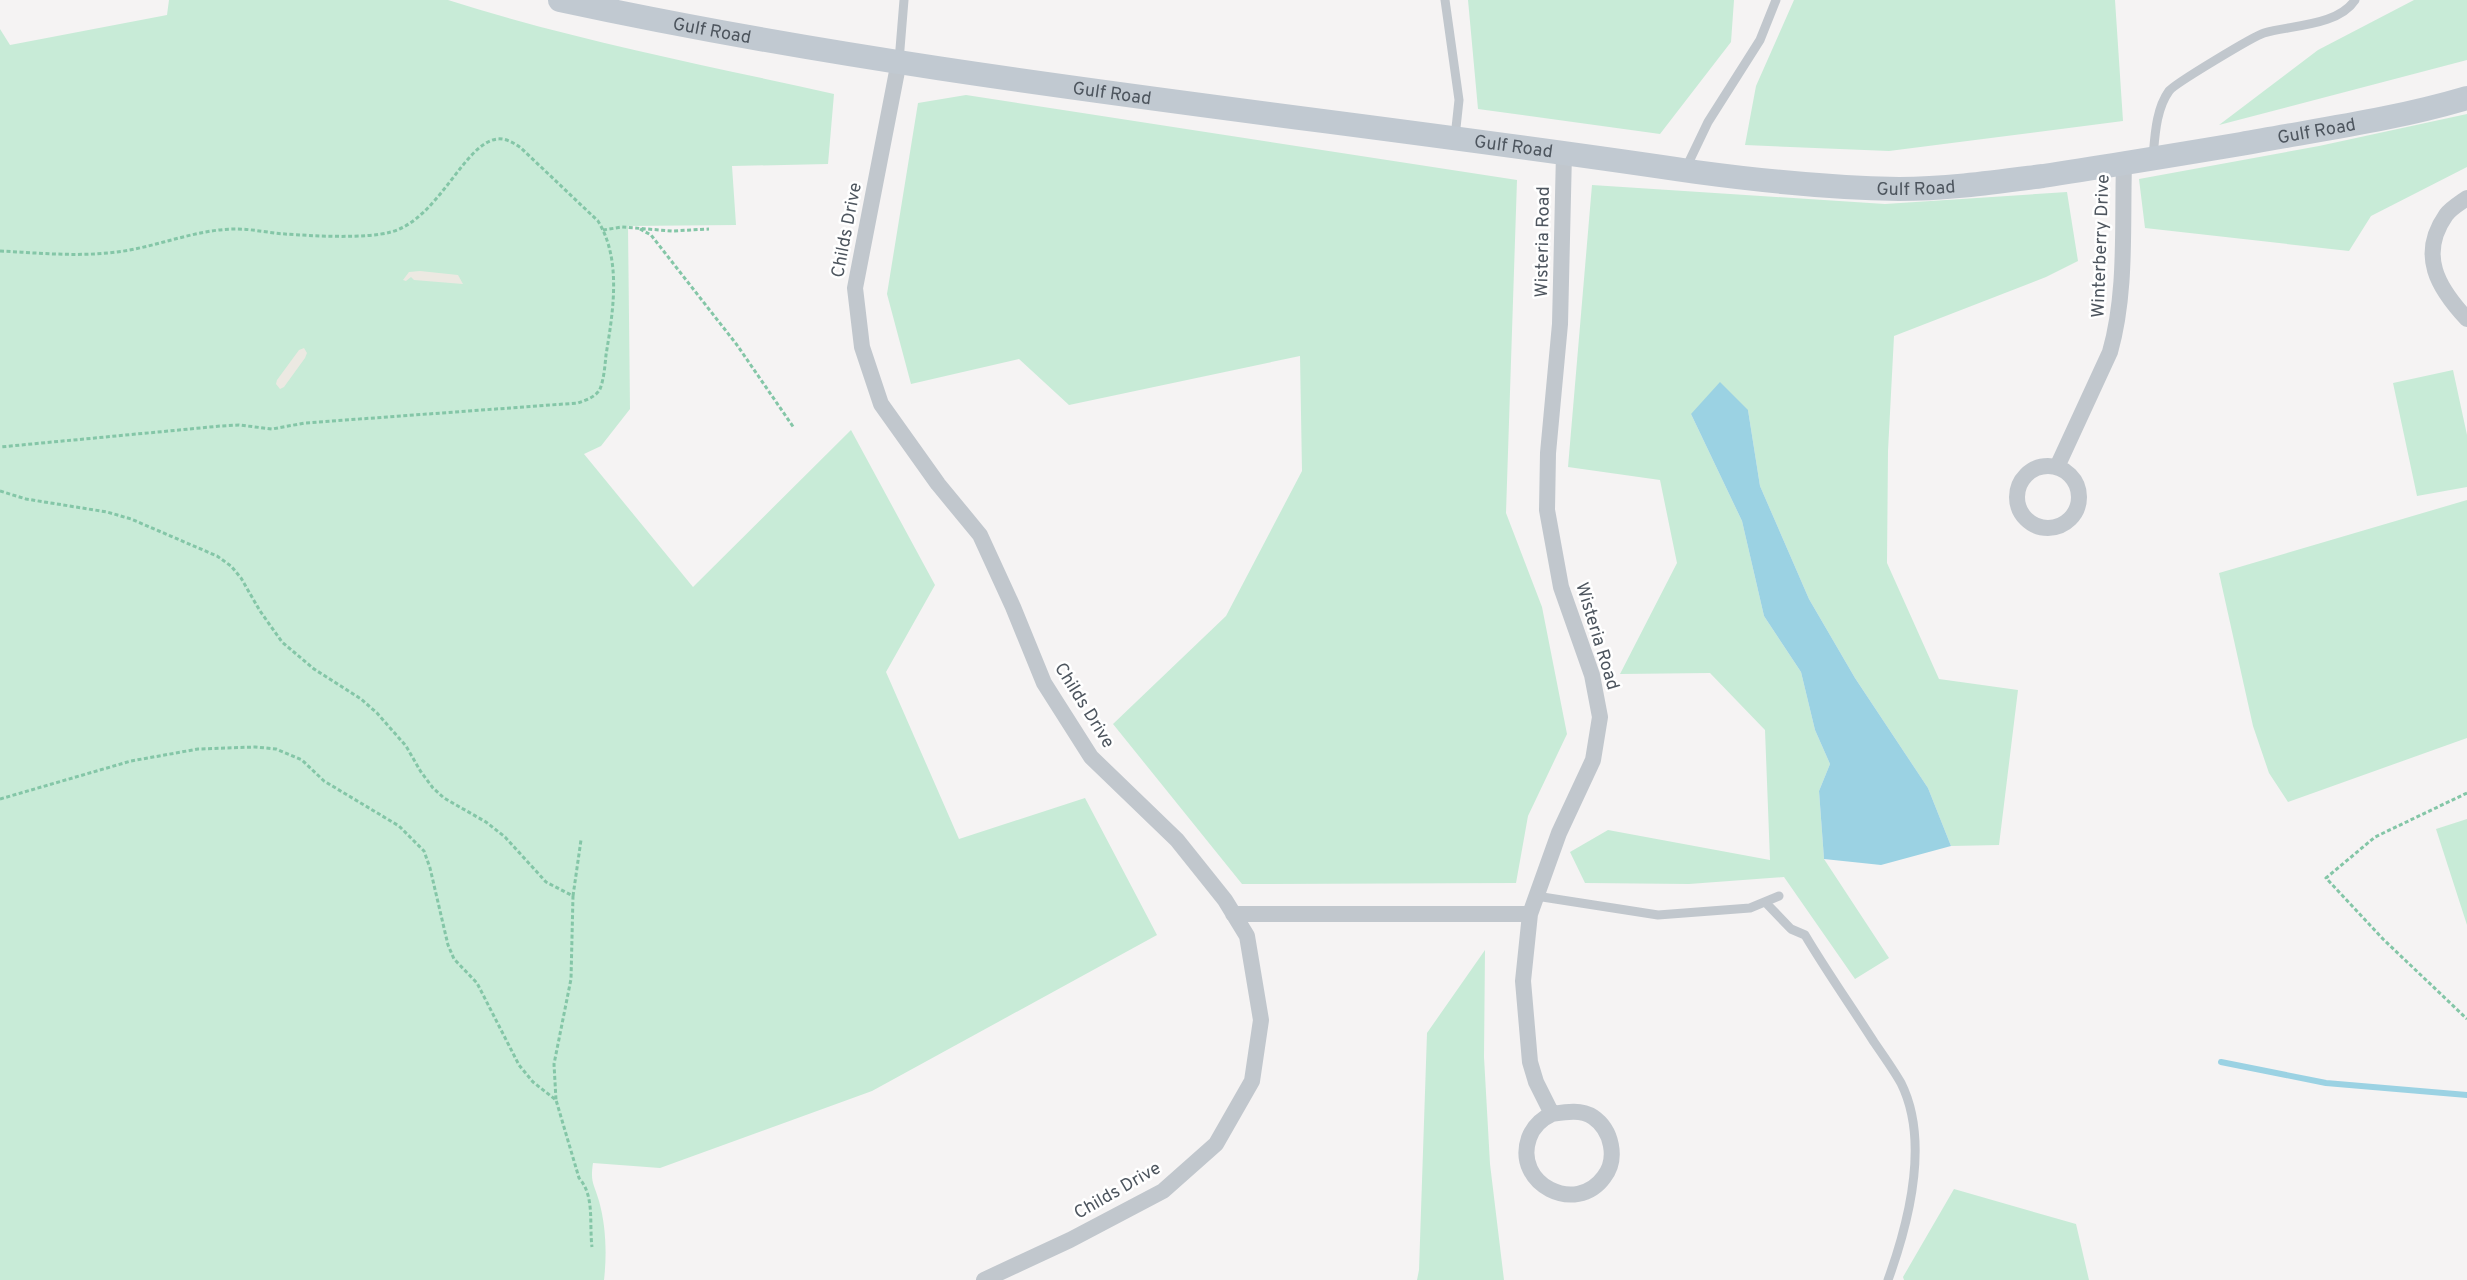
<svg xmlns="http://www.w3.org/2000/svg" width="2467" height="1280" font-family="Overpass,sans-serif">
<rect width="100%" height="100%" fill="#f5f3f3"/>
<!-- green -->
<path fill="#c8ebd7" d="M169,0h279c126,40 257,65 386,94l-6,70 -96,2 4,59 -108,1 2,183 -29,37 -17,8 109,133 158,-157 84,155 -49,87 73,167 126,-41 72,137 -285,156 -212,77 -67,-5c-3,20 1,20 6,38 7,25 8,53 5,79h-604v-1251l10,16 157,-30z
M1468,0h266l-3,42 -71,92 -182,-25z
M1794,0h321l8,121 -234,30 -144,-6 11,-59z
M2414,0h53v60l-248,65 99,-75z
M966,95l551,85 -11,333 36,94 25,127 -39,82 -12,67 -274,1 -129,-160 113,-108 76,-145 -2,-115 -231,49 -50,-46 -108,25 -24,-90 31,-191z
M2467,114v53l-96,49 -22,35 -204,-23 -6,-49 180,-33z
M1592,185l293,19 182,-12 11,69 -32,16 -152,59 -6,115 -1,112 52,116 79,11 -19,155 -48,1 -23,-58 -73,-110 -46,-79 -49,-113 -12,-76 -57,4 51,107 22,95 37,56 14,58 15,34 -11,27 5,68 65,99 -34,21 -71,-102 -95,7 -104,-1 -15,-31 38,-22 162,30 -5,-130 -55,-57 -90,1 57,-111 -17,-83 -92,-13z
M2453,370l14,65v52l-50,9 -24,-113z
M2467,500v238l-179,64 -19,-29 -16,-47 -34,-153z
M2467,819v106l-31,-96z
M1485,950l-1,107 6,107 14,116h-87l2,-10 8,-237z
M1954,1189l122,35 13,56h-185l-1,-3z"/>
<!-- sand -->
<path fill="#ece9e2" d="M420,271l38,4 5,9 -49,-4 -3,-3 -5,4 -3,-1 6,-8z
M304,348l3,5 -2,5 -21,29 -4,2 -4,-5 1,-4 22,-30z"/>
<!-- water -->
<path fill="#9bd2e3" d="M1720,382l28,28 12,76 49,113 46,79 73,110 23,58 -70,19 -57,-6 -5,-68 11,-27 -15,-34 -14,-58 -37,-56 -22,-95 -51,-107z"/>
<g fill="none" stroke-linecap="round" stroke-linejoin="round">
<!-- stream -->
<path stroke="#9bd2e3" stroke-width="6" d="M2221,1062l105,21 141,12"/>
<!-- path -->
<path stroke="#84c6a7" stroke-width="3" stroke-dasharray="4 2.5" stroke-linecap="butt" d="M640,229l11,6 86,110 57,83
M603,230l19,-3 50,4 37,-2
M0,251c39,2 78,6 117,1 40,-5 79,-23 119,-23 17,0 33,4 49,5 29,2 80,5 106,-2 48,-13 73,-89 106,-93 9,-1 17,4 24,9l77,73c24,39 15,91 8,134 -1,10 -2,24 -6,34 -4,8 -14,11 -22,14l-273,20 -33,6 -33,-4 -18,1 -221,21
M0,491l26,8 81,13 24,7 86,37 14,10 10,12 19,33 22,31 32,27 47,30 16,14 29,33 15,26 12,16 11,10 42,24 19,15 41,45 27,14 -2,83 -17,85 2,36
M2467,793l-92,44 -49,41 57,61 84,80
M0,799l131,-38 67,-12 57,-2 21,2 26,11 22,21 75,45 25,25 6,17 18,77 6,14 23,24 42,82 14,17 23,18 23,78c16,18 10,45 13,69
M573,896l8,-56"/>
<!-- lane -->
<path stroke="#c1c7cd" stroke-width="9" d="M1445,0l14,100 -4,37
M899,61l5,-61
M2153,157c2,-22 3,-48 16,-66 5,-7 85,-55 95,-58 27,-8 74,-7 91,-33
M1685,170l23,-48 52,-82 16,-40
M1536,896l122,19 92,-7 29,-12
M1765,902l26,27 14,6c22,37 46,71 69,107 9,13 19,27 27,41 29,58 8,139 -13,197"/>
<!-- street -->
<path stroke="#c1c7cd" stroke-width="16" d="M899,61l-44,227 7,59 19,57 57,80 42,51 33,72 31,76 47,74 86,83 48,60 22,36 14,84 -9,61 -36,63 -53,47 -93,49 -86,40
M2467,198c-7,5 -17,11 -21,17 -28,40 -8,73 21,104
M2017 497a31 31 0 1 1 62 0a31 31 0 1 1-62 0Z
M2057,467l53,-115c17,-60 12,-126 14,-188
M1233,914h297
M1552,1114c13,-2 29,-5 41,3 19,13 25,42 11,60 -28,39 -91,7 -75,-39 4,-11 12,-19 23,-24l-16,-32 -6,-20 -7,-81 7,-67 29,-81 34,-73 7,-43 -8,-42 -31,-88 -14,-77 1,-57 12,-129 4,-171"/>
<!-- secondary -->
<path stroke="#c1c9d1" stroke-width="24" id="s1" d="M560,0c374,81 757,115 1136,172 67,9 135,16 203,17 48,0 97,-7 144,-13 66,-10 132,-21 198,-32 75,-14 152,-24 226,-46"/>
</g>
<g text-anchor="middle" stroke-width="5" stroke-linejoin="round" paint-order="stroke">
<!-- street labels -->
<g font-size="18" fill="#4d555e" stroke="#fff">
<text dy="6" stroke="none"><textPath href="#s1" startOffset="155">Gulf Road</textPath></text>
<text dy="6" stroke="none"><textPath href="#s1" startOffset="560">Gulf Road</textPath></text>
<text dy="6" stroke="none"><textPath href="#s1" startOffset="1775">Gulf Road</textPath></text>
<text dy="6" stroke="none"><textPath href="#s1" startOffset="965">Gulf Road</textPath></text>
<text dy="6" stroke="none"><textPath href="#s1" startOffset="1370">Gulf Road</textPath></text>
<text transform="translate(846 230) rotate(-79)" y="6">Childs Drive</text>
<text transform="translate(1542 242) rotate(-89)" y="6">Wisteria Road</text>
<text transform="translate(2100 246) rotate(-88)" y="6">Winterberry Drive</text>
<text transform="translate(1598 636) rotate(73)" y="6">Wisteria Road</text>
<text transform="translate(1085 705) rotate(58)" y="6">Childs Drive</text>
<text transform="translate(1117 1190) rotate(-30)" y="6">Childs Drive</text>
</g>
</g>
</svg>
